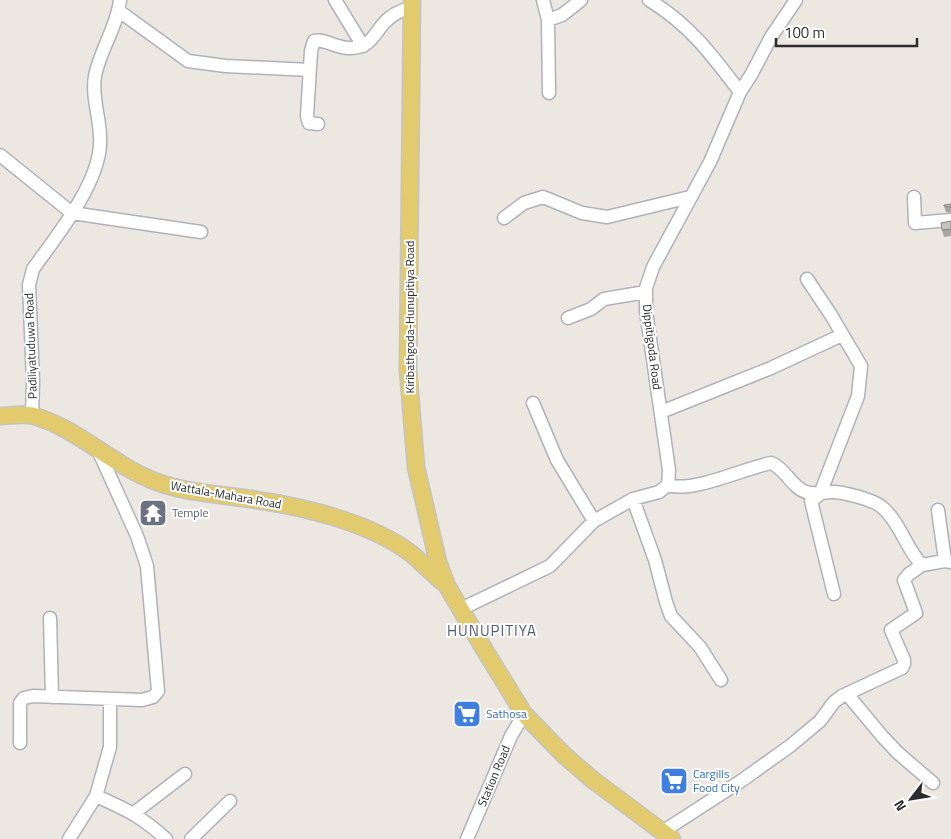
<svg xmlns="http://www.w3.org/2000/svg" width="951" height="839" font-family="'Titillium Web',sans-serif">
<rect width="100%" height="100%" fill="#ece7e0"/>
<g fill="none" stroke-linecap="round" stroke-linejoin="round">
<defs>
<path id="minor" d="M335,0l28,46
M543,0l5,20 1,73
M649,0c41,25 62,54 91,92
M119,11l69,50 38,5 84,4
M548,20l14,-5 19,-15
M318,124l-9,-1 -2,-7 4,-65 3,-10c12,-4 28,14 50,4 10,-5 13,-15 21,-23 7,-8 17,-12 27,-15
M0,155l72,58 129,19
M914,197l1,26 36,-3
M504,218l20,-15 19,-6 39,16 25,4 83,-20
M807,279l24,36 30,51 -3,30 -38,98 -9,7 23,93
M568,318l23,-9 13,-10 42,-7
M533,403l24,57 37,61
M661,412l110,-44 71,-33
M32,416l1,-35 -4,-96 4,-16c23,-32 65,-84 67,-124 2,-23 -9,-46 -5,-69 5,-26 22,-49 25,-76
M668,485c25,8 77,-17 103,-22 14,5 21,25 35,29 9,3 17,0 26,0 12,0 43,8 51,16 18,16 23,41 39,57l23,-4 6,1
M633,499l22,61 11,42 5,14 29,31 21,33
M938,510l7,51
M461,609l89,-43 44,-45 39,-22 26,-7 9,-7 1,-15 -23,-159v-23l7,-21 57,-105 30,-70 11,-17 20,-38 25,-37
M50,618l2,79
M847,694l35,42 16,17 35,30
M20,743v-40l4,-5 9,-2 109,4 11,-3 5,-6 -11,-125 -10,-30 -39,-86
M96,796c30,13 46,21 70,43
M134,813l51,-39
M662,832l79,-51 49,-35 30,-25 14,-19 8,-6 60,-28 2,-4v-4l-13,-30 25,-17 -12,-33 5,-6 13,-9
M69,839l27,-43 14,-49v-48
M191,839l39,-38
M467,839l44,-103 13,-22"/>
<path id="major" d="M412,0l-4,369 8,98 22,95 9,24 37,63 40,65 40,41 29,25 79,59
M0,416c10,0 24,-3 34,0 45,13 79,50 123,66 30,11 61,12 93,17 51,7 121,23 163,56 10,9 20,19 31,28"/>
</defs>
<!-- minor casing -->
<use href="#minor" stroke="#b0b2bb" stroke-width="15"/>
<!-- major casing -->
<use href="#major" stroke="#c4c4c4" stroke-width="19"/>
<!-- minor -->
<use href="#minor" stroke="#fff" stroke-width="12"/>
<!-- major -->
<use href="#major" stroke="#e2cb6f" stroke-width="16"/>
</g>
<!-- wall -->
<path fill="#a9a6a1" d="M951,204v9l-5,-1 -2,-6z
M951,221v15l-7,1 -2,-7z"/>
<!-- building -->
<path fill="#c5c1bb" stroke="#8a8783" d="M951,204v3l-7,-1v-1z
M951,221v8l-9,1 -1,-7z"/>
<!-- icons -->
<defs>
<symbol id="temple-square" viewBox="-11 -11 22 22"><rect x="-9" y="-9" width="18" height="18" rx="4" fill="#6b7280" stroke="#fff"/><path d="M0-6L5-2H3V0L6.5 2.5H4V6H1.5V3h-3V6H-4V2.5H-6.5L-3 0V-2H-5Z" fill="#fff"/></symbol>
<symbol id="supermarket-square" viewBox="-11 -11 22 22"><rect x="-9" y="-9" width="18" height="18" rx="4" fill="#3f7fe0" stroke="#fff"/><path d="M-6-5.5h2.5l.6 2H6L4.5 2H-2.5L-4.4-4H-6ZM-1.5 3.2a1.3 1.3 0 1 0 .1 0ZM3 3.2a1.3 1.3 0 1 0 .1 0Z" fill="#fff"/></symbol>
</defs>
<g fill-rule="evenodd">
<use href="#temple-square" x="137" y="497" width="32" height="32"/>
<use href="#supermarket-square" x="451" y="698" width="32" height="32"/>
<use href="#supermarket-square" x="658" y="765" width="32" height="32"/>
</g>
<g text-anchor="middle" stroke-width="4" stroke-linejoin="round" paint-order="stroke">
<!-- street labels -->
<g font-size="12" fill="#2c2c2c" stroke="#fff">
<text transform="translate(410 317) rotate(-90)" y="4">Kiribathgoda-Hunupitiya Road</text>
<text transform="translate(31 346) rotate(-92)" y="4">Padiliyatuduwa Road</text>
<text transform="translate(652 347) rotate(83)" y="4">Dippitigoda Road</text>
<text transform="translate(226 495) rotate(10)" y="4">Wattala-Mahara Road</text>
<text transform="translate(494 776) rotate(-67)" y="4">Station Road</text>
</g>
<!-- worship labels -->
<g font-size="12" fill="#5b616d" stroke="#fff" text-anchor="start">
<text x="172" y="517">Temple</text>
</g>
<!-- shop labels -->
<g font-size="12" fill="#366cbe" stroke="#fff" text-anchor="start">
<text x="486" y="718">Sathosa</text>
<text x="693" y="778">Cargills<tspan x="693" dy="14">Food City</tspan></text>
</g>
<!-- quarter labels -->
<g font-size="15" letter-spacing="1" fill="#515778" stroke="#fff">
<text x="492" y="636">HUNUPITIYA</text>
</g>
</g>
<!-- north arrow -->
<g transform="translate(911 799) rotate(239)" stroke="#ffffff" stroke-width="4" paint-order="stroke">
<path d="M0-4L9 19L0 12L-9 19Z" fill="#2c2c2c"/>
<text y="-8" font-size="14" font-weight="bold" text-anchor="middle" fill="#2c2c2c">N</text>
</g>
<!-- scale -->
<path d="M776 38v8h141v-8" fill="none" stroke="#2c2c2c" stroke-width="2.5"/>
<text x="784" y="38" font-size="15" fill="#2c2c2c" stroke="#ffffff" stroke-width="4" paint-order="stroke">100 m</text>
</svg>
